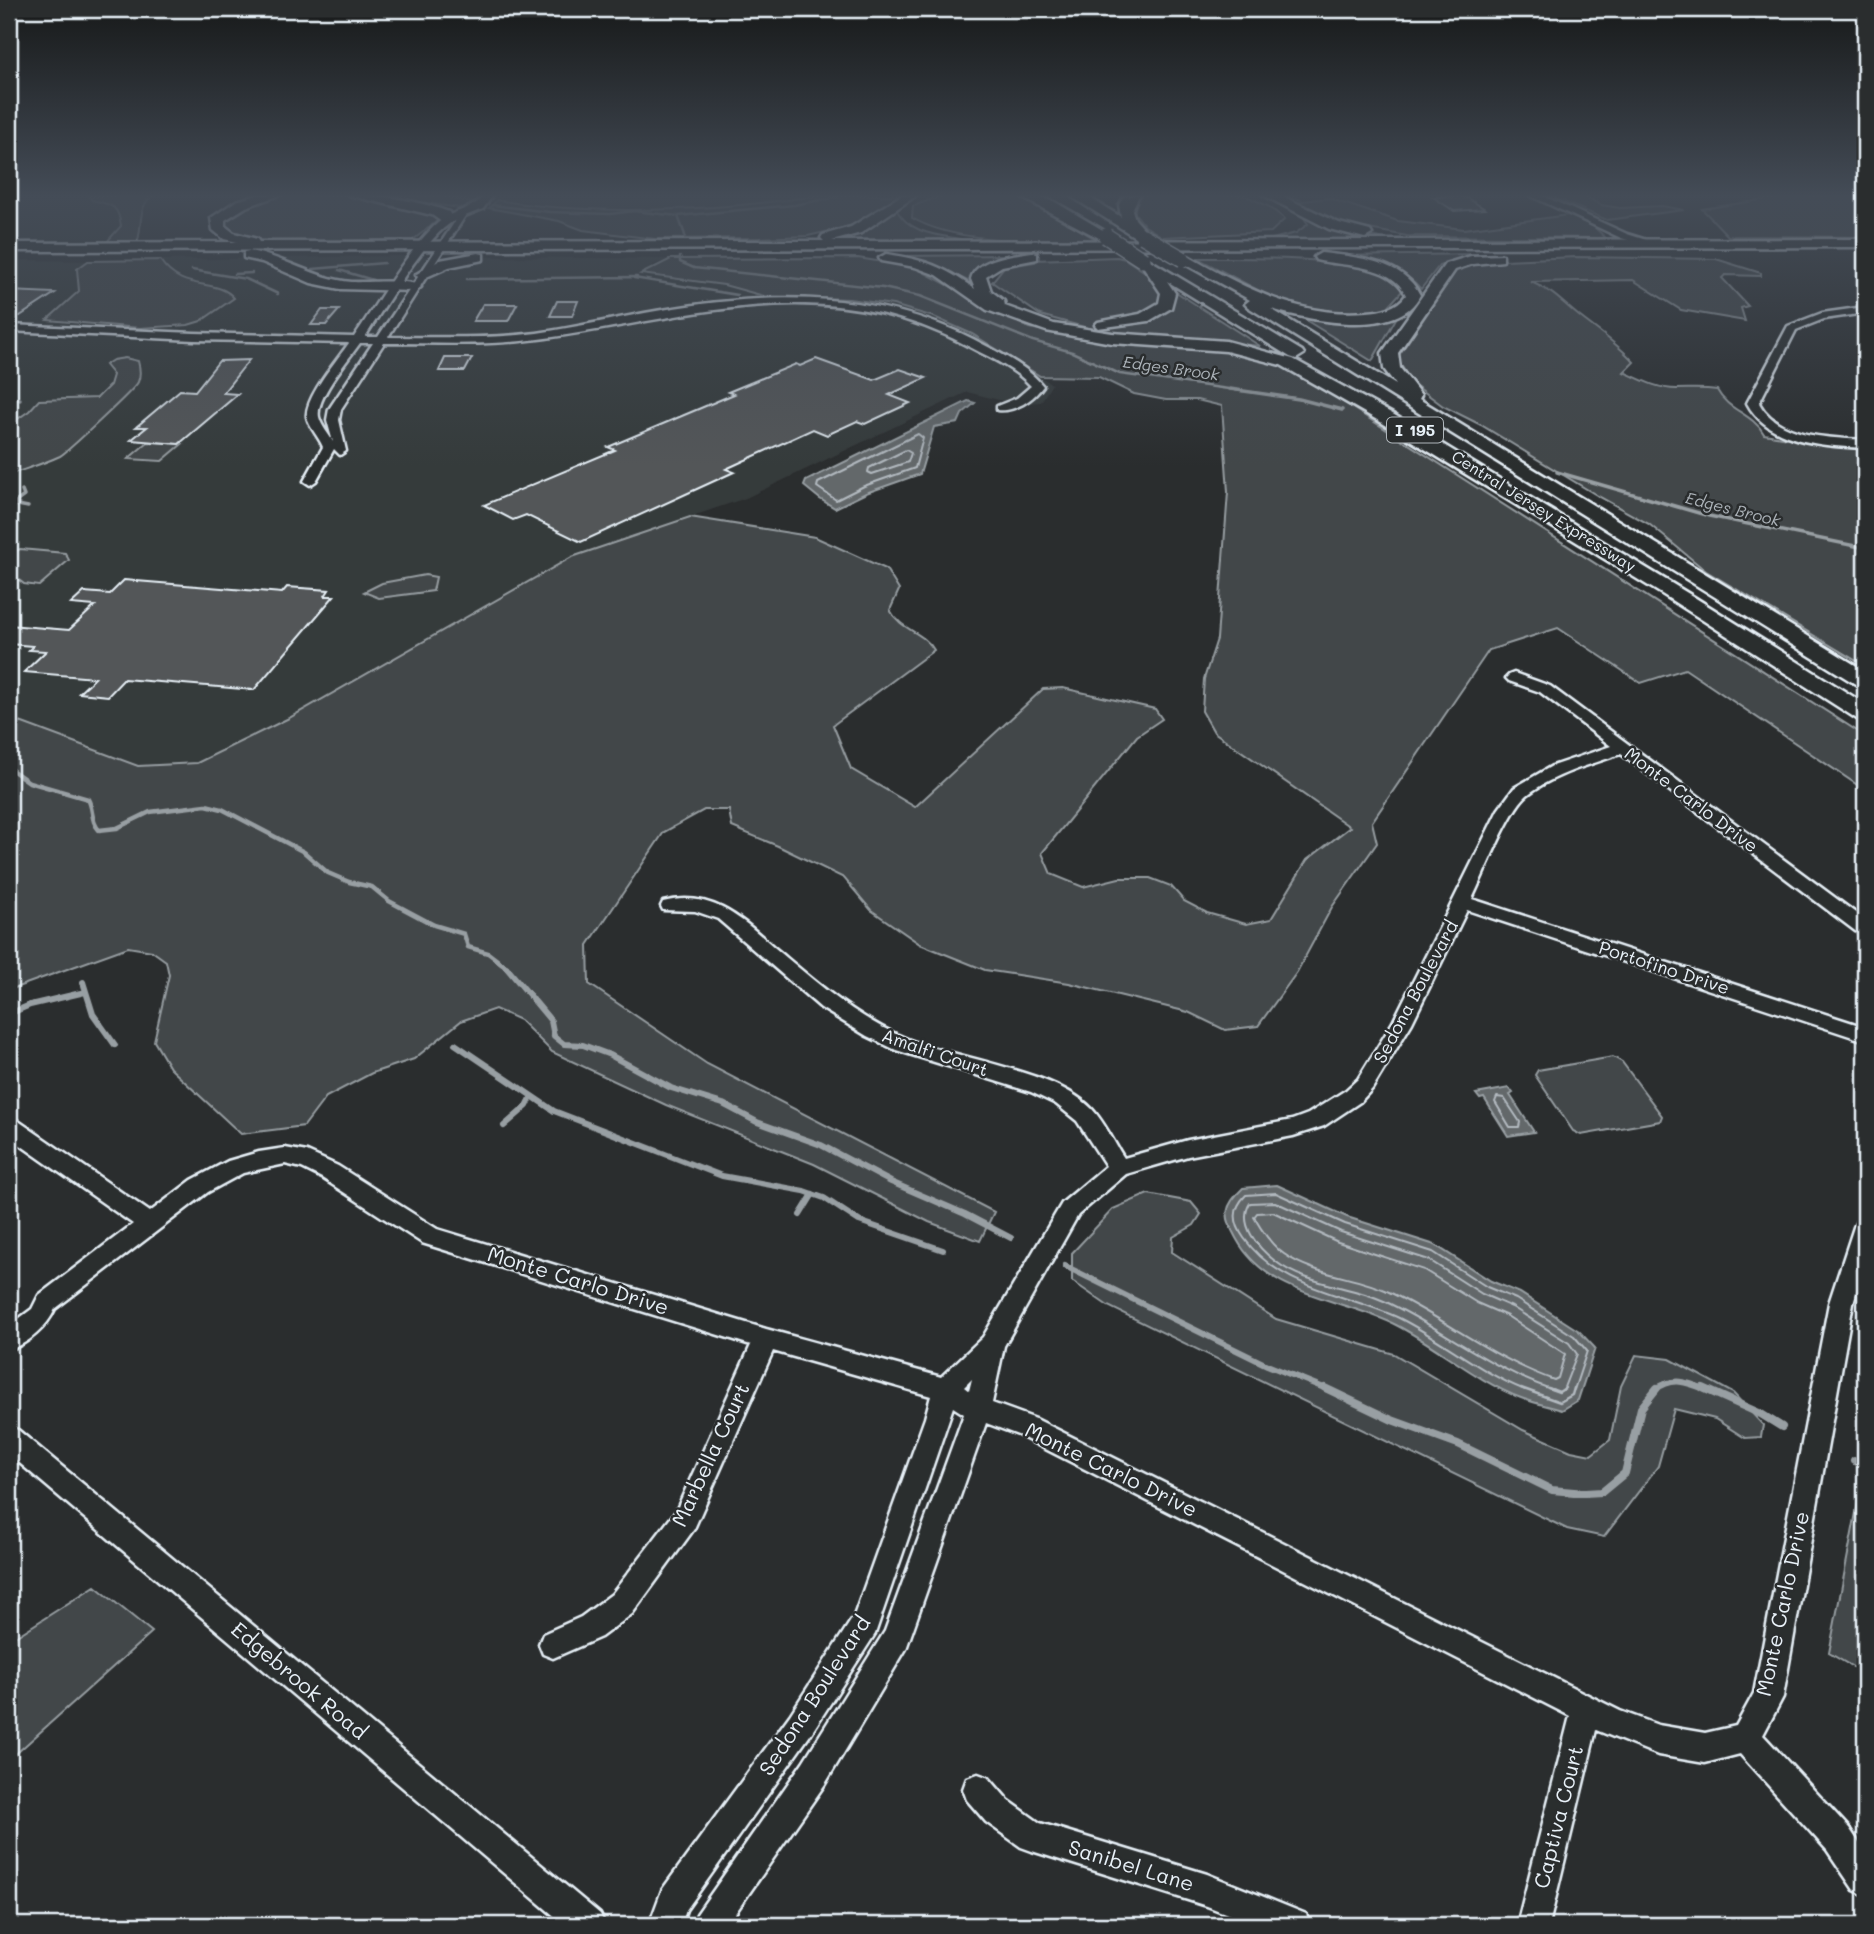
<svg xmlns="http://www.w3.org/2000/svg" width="1874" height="1934" font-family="Mali,sans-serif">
<rect width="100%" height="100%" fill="#2a2d2e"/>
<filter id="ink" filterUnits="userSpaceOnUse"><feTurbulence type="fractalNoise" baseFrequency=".0143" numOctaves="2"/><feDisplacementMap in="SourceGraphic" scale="14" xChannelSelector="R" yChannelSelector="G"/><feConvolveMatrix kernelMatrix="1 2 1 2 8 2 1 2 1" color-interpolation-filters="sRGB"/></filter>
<g filter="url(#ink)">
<!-- built -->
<path fill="#363a3b" d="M9,195h82l1,5 20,5 7,8 2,12 -16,19 -96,-1z
M823,195l-59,9 -100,4h-82l-104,-12z
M404,256l267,3 -18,6 -11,9 82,11 40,11 85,3 44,6 41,12 38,17 80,50 -11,18 -26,2 -48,-12 -221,106 -174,59 -283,161 -92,45 -59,3 -129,-48v-243l52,-20 14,-10 5,-9 25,-20 32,-32 -31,-18 7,9 -3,10 -13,13 -58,2 -10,11 -20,14v-165l79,1 -11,8 2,22 -29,26 90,11 61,-7 32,-23 -13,-11 -31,-5 -23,-13 -6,-9z"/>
<!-- green -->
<path fill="#424648" stroke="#959ca0" stroke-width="2" d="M153,195c-16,13 -10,27 -15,45l-5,3 -28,1 16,-18c-3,-22 -10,-21 -29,-26l-3,-4z
M283,195h62l90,18 3,7 -25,20 -135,2 -26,-2 -26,-9 -3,-12c12,-14 42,-21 60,-24z
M375,195h103l-6,10 -13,3z
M823,195h75l-44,30 -46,11 -49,2 -104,1 -72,-9 -24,-9 -70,-13 8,-8c98,17 227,10 326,-5z
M943,195h70l23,8 59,36c-55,0 -135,7 -183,-21l1,-12z
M1143,195h101l24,11 17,13 -14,13 -108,5 -18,-11 -10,-13 1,-13z
M1279,195h10l14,6 25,-3 70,23 66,8 104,-14 25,11 13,12 -199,-2 -66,-12z
M1548,195h34l19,10 19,3 42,-2 22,4 -77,10z
M1794,195h71v42l-137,-1 -26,-27z
M896,209c14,26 44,26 70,31l-139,1 37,-9z
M1299,211l57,22 29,6h-113l24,-6 12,-9z
M1485,254l-46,12 -18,23c-20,-25 -61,-28 -90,-33z
M1013,255l-20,5 -18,9 -3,14 -40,-19 -41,-8z
M1117,257l8,2 135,87 -165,-16 -55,-15 -48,-33 12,-15 31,-5v-2z
M1577,257l139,2 45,14v3l-36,-1 -3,3 26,28 -7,2 4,13 -64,-11 -48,-30 -102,2c24,10 29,19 48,34 19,15 39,28 55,46l-10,10c17,8 34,17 53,17 14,0 26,-1 40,1 11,21 35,23 47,44l62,10 39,3v219l-159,-95 -57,-47 -51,-28 -117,-71 -38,-19 -32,-24 -14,-24 61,-90 46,-8z
M858,258l56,9 115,61 65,12 120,8 68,15 583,373v54l-180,-121 -44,14 -83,-55 -69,22 -117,172 5,21 -45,64 -35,65 -39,54 -33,4 -37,-18 -119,-29 -84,-13 -65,-26 -49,-34 -27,-32 -66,-32 -46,-19 -3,-17h-25l-40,22 -76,113 1,39 118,80 287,148 -14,29 -51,-19 -115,-58 -148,-59 -114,-53 -32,-32 -25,-11 -34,12 -47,38 -42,14 -46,24 -22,29 -63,8 -71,-66 -16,-27 15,-66 -3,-14 -14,-10 -24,-4 -119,43v-272l129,48 59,-3 92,-45 283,-161 118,-40 125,20 71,32 13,21 -9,20c11,21 33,21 44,40l-101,75 18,44 64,38 128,-118 20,-1 92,21 7,10 -25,17 -95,117 9,21 32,13 36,-9h31l21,8 13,15 23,12 39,11 25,-5 36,-59 43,-33 -136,-95 -12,-21 2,-32 13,-40 11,-147 -6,-86 -25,-6h-31l-32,-6 -35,-17 -59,-1 -68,-42 -38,-17 -41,-12 -44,-6 -85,-3 -40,-11 -83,-11 30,-15z
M1197,258c39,0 160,-2 190,17 6,4 11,10 16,15l-17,19 -42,6 -50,-6z
M160,260c22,34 57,17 74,38l-33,23 -13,4 -48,3 -93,-8 32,-29 -2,-22 11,-8z
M1398,315l-26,46 -73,-45 65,4z
M125,358l13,3c2,7 3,14 0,21 -3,7 -72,71 -78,74 -17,8 -35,13 -51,19v-50l20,-14 10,-11 58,-2 13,-13 3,-10 -8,-10 8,-5z
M148,442l34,2 -20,17 -34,-2z
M20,549l45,4 4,7 -30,26 -15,-2 -15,-12v-16z
M425,575l11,2 -3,14 -54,7 -15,-6 18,-9z
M1613,1057l9,5 40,54 -2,5 -79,14 -8,-4 -38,-56 3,-5z
M1148,1194l43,8 10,12 -7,11 -21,12 -1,15 104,67 118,35 129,76 48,21 20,4 19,-15 11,-54 15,-31 34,4 63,34 30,32 -2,12 -16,1 -30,-19 -41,-10 -16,57 -54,71 -37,-8 -459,-223 -36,-25v-28l41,-44z
M1865,1466v208l-36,-21z
M95,1586l57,46 -143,128v-119z"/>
<!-- water -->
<path fill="#63686b" stroke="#989fa3" stroke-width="2" d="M968,401l7,2 -13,11 -4,9 -24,4 -14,47 -54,19 -31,15 -15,-9 -16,-13 2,-5z
M1509,1088l4,5 -3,2 24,37 -26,4 -24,-38 -4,1 -4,-5z
M1277,1185l70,32 88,28 56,36 29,12 59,38 16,17 -17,52 -16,10c-14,-4 -28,-7 -41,-12 -45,-17 -82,-51 -125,-73 -54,-27 -128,-28 -160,-87 -13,-23 -12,-32 7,-50z"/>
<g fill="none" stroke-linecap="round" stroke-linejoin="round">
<!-- shore-far1 -->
<path stroke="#b3bac0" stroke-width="2" d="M918,434l5,4 -8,30 -51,18 -28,14 -19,-13 1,-4z
M906,450l5,3 -3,9 -36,12 -4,-2 1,-4z
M1497,1097l7,1 16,24 -1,5h-9l-15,-25z
M1273,1212l65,30 86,28 53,33 30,13 58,38 -7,24 -4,2c-60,-21 -108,-61 -165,-88 -33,-16 -74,-16 -105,-38 -13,-9 -22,-23 -30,-37l3,-4z
M1525,1390c-46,-18 -82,-50 -126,-72 -54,-25 -118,-28 -155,-80 -11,-16 -12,-29 2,-43l30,-2 69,31 88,28 54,35 29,12 58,37 13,15 -13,39
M1554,1390c-62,-20 -111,-62 -170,-89 -35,-16 -79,-16 -109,-40 -17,-13 -38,-37 -25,-58l25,-1 66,30 88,28 53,34 30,13 57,36 8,11 -14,36"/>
<!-- shore -->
<path stroke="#b3bac0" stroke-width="2.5" d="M1521,1388l39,14 12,-7 2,-7
M1548,1388l11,4 6,-4"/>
<!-- stream-far4 -->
<path stroke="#989fa3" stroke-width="2.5" d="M441,195l33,8
M492,205l58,7 60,2 24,-3 44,5 116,-11 54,-10
M678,216l7,19 -1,5
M680,257v5l14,6 189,20 37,8 113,45 39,11 48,22 123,17
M313,269l71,-6
M192,270l54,9 32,15
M339,270l34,10
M234,274l18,-1
M634,278l103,17
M467,279l170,-2"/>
<!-- stream-far3 -->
<path stroke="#989fa3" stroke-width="3.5" d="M1230,389l69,10 43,11
M9,399h11
M1557,472l152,44 156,32
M13,504l15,3
M9,507l15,-11 -2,-5"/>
<!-- stream-far2 -->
<path stroke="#989fa3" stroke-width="4.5" d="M9,768l20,14 59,17c6,11 2,21 11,31l18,-2 33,-16 56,-7 16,4 82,43 24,21 21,9 23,5 17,14 45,24 30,9 4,13 20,6 21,16"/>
<!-- stream-far1 -->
<path stroke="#989fa3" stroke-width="6" d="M506,967l45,54 3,15 10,8 19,1 27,10 61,33 52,16 34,18 64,23 70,37 74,32 46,24
M83,982l10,32 22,31
M9,1014l21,-9 55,-13
M455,1044l99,67 168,65 82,15 20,7 35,23 84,29
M504,1126l23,-20 4,-8
M800,1215l13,-21
M1065,1266l202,99 62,25
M1655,1390c18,-14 32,-8 52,0"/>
<!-- stream -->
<path stroke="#989fa3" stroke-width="8" d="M1325,1388l67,32 66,24 94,46 33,3 17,-1 23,-19 16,-65 16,-20
M1703,1388l58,26 21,13
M1854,1461l11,4"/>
</g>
<!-- building -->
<path fill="#535759" stroke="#e8f1f8" stroke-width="2" d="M1460,196l7,2 18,11 -31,2 -21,-14z
M9,291l46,2 -35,23h-11z
M557,301h21l-6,15h-22z
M483,304h34l-9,17h-35z
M322,310h17l-13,15h-15z
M445,358h27l-7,13h-26z
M816,359l58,21 26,-11 26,9 -37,17 21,8 -45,21 -8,-3 -30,14 -14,-6 -87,40 8,3 -153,70 -55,-27 -13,5 -29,-15 131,-55 -7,-3 126,-53 -6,-2 68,-28 4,2z
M249,360l-26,33 15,1 -59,50 -48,-4 16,-13h-11l44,-37 15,1 24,-30z
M124,580l158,13 5,-6 42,3 -4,6h9l-80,94 -130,-11 -16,17 -29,-3 16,-15 -71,-6 22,-21 -17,-1 4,-4 -24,-2v-19l60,5 26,-24 -24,-2 13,-12 26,2z"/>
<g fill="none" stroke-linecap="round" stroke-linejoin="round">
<defs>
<path id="minor" d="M484,195h9l-10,14 -18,7 -77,121c50,0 100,2 149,-4 42,-6 83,-16 125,-23 105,-18 213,-20 311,29 24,13 52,25 70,47 -10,14 -28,26 -46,24v-4l20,-8 14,-12c-18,-19 -44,-30 -67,-42 -144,-75 -277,-25 -426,-5 -51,7 -103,4 -154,4l-43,66 -2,11 7,31 -6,4 -6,-6 -18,32 -6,4 -6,-4 19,-34c-4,-10 -14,-20 -16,-30 -3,-19 31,-58 42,-74l-155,-3 -185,-9v-6l185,8 160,4c21,-30 61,-99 89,-118 14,-10 30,-9 41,-24zM456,220l-78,117h-13c18,-27 63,-105 91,-117zM360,343h13l-44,66 -2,11 6,22c-4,-8 -12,-16 -14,-25 -4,-19 30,-58 41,-74z
M1529,195h12l86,39 29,9 -5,3 -30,-8z
M1865,307v6l-41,6 -28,11 -37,73c19,35 71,35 106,37v8c-41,-2 -97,-5 -118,-45l41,-77 34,-13z
M1514,673l36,13 315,234v15l-7,-2 -237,-179c-32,11 -67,20 -94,41 -18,15 -43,80 -55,104l393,128v14l-398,-131 -55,113 -40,66 -12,13 -36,24 -31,10 -105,20 -62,18 -48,41 -74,131 -12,57 44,16 584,292 38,14 47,8 31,-7 18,-33 75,-390 25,-76 3,-6 8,-3v45l-12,40 -70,394 -20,38 86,93 16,24v43l-11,-5 -27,-40 -87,-96 -35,9 -47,-8 -62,-25 -47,195h-32l53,-209 -552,-281 -32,-12 -80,226 -81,135 -98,141h-35l5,-11 106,-152 82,-131 79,-217 -11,-7 -78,227 -65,101 -124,175 -5,15h-32l13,-35 128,-175 64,-99 71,-198 6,-22 -158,-45 -79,178 -62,85 -31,23 -48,21 -10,-4 -4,-10 4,-10 38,-17 31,-23 64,-83 75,-166 -329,-102 -100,-65 -20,-10 -17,-4 -42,9 -35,19 -153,117c-8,18 -27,35 -46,41v-24l23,-17 7,-14 94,-71 -124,-87v-19l8,2 133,92 42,-32 36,-19 31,-9 26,-4 22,4 31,14 99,63 329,100 175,48 42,-40 79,-134 44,-37 -29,-45 -21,-17 -25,-12 -135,-42 -29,-14 -46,-28 -103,-89 -23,-8 -32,-1 -2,-4 2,-4c48,-13 79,17 112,46 42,35 83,72 135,92 50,19 146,31 182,69 13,14 22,34 32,49l64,-18 104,-20 16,-6 38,-24 12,-11 35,-57 105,-212 16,-22 38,-22 59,-20 -71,-54 -31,-11 -3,-3 3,-3zM972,1379l-3,12 -5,-4z
M9,1427l9,3 582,484 5,11h-40l-556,-471z
M978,1774l11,4 19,22 32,23 167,51 99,40 5,11h-55l-49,-19 -175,-55 -11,-4 -35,-25 -19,-22 -4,-11 4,-11z"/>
<path id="highway" d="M258,195h22l-34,12 -21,13v6l9,7 23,6 2,3 565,-1 -3,-3 2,-3 28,-8 51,-32h15l-56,38 -29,8 1033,-2v8l-1856,4v-8l228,-1 -13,-3 -11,-9 -2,-12 25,-17z
M348,195c33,0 69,5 101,17l4,9 -7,4 -14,-10z
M1017,195h19l19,7 58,34 -7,4 -5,-1z
M1069,195h16l36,22 -2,-12 4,-8 16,-2 -7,15 3,9 15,17 -7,4 -5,-1z
M1263,195h17l59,28 31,8 2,3 -7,4 -36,-9z
M249,251c36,6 66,28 103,31 16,1 60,-4 69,5l-7,4 -74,-2 -29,-6 -49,-21 -18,-4v-6z
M1032,252l5,1v6l-35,7 -16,10 5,15 13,10 1,5 49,18 58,9 114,8 67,18 98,54 303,184 171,107v17l-8,-2 -192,-123 -286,-175 -98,-56 -55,-14 -114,-8 -66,-12 -59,-21 -50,-35 -22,-8 -34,-6 -2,-3 7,-4c40,6 56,12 89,35l-4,-10c5,-21 43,-24 61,-27z
M478,253l5,1v6l-34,7 -27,12 -7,-4 25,-15z
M1321,253c35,4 82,7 99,42 -22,45 -111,25 -149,14l125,76 -12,-16 -2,-16 63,-89 26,-8 32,-1v6l-30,3 -18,6 -57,83 2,15 21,27 -2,4 446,272v16l-8,-2 -609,-378 -3,-3 5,-4 -74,-41 7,-4 5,1c56,32 113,62 179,56 15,-1 30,-4 39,-17 -15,-32 -61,-28 -90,-35l-2,-3z
M1143,256l159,95 2,3 -8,5 -6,-2 -123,-76 8,12 -4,15 -22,13 -51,7 -3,-3 3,-3 42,-8 19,-11 2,-10 -18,-27 -7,-6z"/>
</defs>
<!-- minor casing -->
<use href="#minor" stroke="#e8f1f8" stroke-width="5"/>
<!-- highway casing -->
<use href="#highway" stroke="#e8f1f8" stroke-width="5"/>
<!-- minor -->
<use href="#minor" fill="#2a2d2e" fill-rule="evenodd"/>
<!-- highway -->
<use href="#highway" fill="#2a2d2e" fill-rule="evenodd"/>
<defs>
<path id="highway-bridge" d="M1106,236l37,24
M1143,236l40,23"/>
</defs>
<!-- highway-bridge casing -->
<use href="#highway-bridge" stroke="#e8f1f8" stroke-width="18" stroke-linecap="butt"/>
<!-- highway-bridge -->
<use href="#highway-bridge" stroke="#2a2d2e" stroke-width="15"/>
</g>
</g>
<!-- sky -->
<linearGradient id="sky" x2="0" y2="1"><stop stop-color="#171919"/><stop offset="0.42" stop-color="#444c57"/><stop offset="1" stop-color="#444c57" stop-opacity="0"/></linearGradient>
<rect width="1874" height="466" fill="url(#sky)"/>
<g text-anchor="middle" stroke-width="5" stroke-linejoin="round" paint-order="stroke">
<!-- far-water labels -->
<g font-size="16" font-style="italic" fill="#acb3b9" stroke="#2a2d2e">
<text transform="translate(1171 368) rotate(8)" y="6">Edges Brook</text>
<text transform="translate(1733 509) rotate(14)" y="6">Edges Brook</text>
</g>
<!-- shield labels -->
<rect fill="#2a2d2e" stroke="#afb6bb" stroke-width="2" x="1387" y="417.5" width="56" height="25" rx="5"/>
<g font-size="16" font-weight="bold" fill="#e8f1f8">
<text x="1415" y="436">I 195</text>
</g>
<!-- far-street labels -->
<g font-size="16" fill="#e8f1f8" stroke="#2a2d2e">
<text transform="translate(1544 511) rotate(32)" y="6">Central Jersey Expressway</text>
</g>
<!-- street labels -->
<g font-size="18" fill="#e8f1f8" stroke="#2a2d2e">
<text transform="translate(1691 800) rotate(37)" y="6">Monte Carlo Drive</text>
<text transform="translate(1664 968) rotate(18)" y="6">Portofino Drive</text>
<text transform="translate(1416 992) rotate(-62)" y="6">Sedona Boulevard</text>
<text transform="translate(935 1053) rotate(19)" y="6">Amalfi Court</text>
</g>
<!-- near-street labels -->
<g font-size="21" fill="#e8f1f8" stroke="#2a2d2e">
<text transform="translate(578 1281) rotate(17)" y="7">Monte Carlo Drive</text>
<text transform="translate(711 1455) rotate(-65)" y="7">Marbella Court</text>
<text transform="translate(1111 1470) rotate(26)" y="7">Monte Carlo Drive</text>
<text transform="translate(1783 1604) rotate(-78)" y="7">Monte Carlo Drive</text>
<text transform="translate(299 1681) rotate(40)" y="7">Edgebrook Road</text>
<text transform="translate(815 1696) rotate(-57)" y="7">Sedona Boulevard</text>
<text transform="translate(1559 1817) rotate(-76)" y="7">Captiva Court</text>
<text transform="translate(1131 1866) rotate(17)" y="7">Sanibel Lane</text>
</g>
</g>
<!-- margin -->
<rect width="1874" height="1934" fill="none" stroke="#2a2d2e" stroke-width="35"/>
<rect x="18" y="18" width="1839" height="1899" fill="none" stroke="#e8f1f8" stroke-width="2.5" filter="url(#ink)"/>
</svg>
